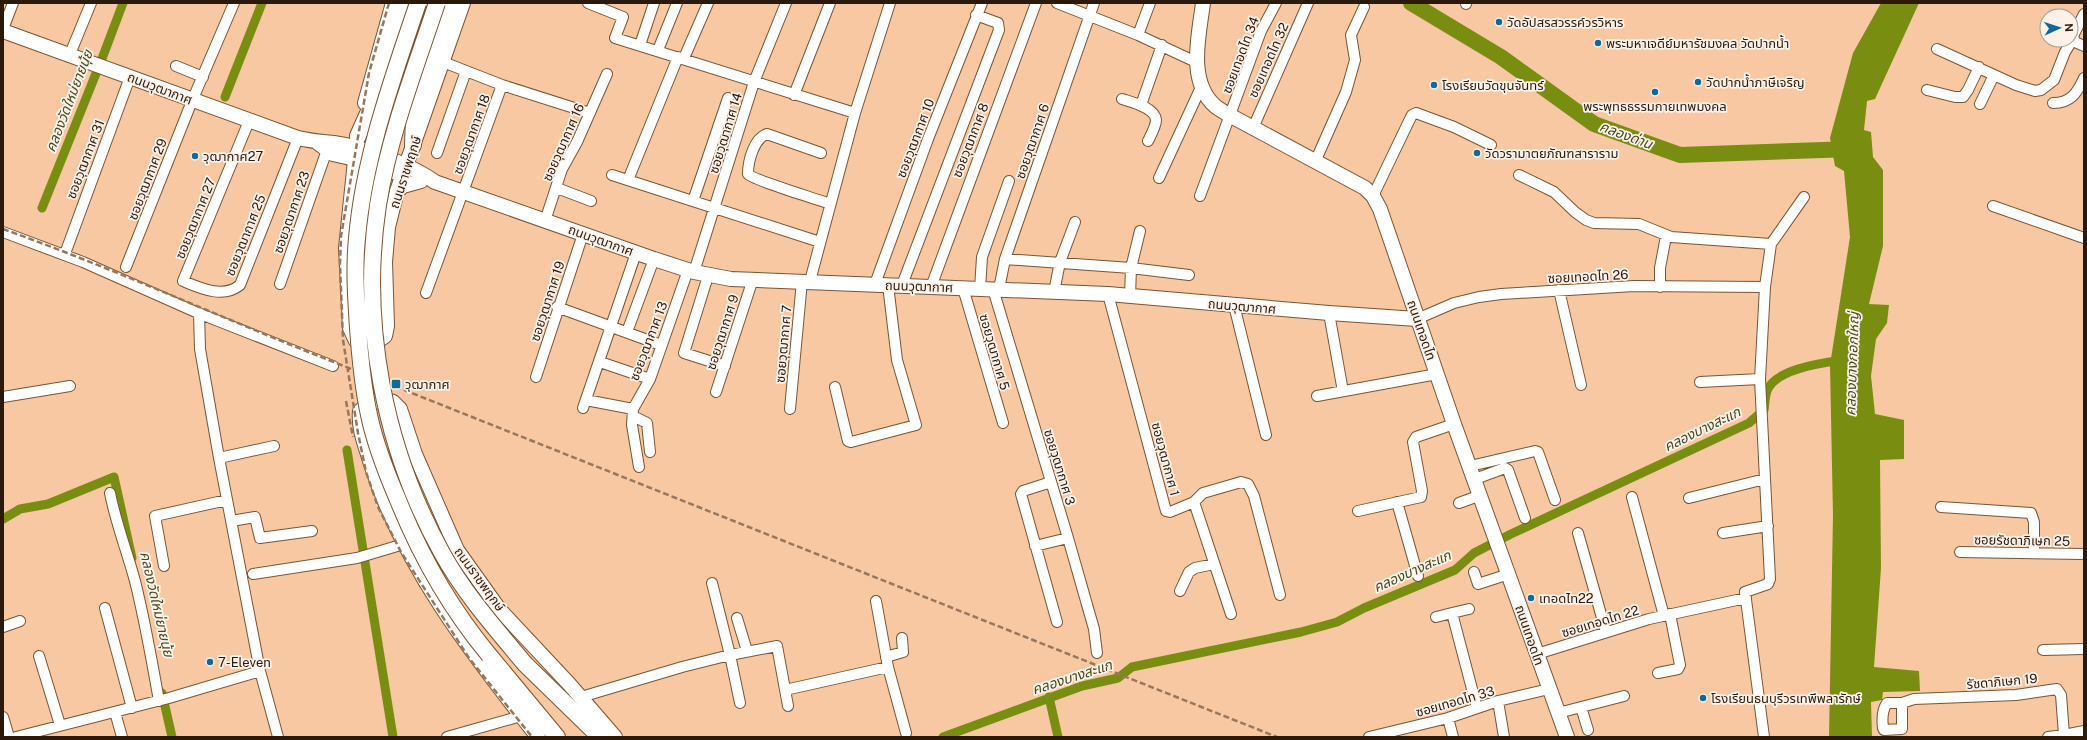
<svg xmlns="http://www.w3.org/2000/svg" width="2087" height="740" font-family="'Public Sans','Noto Sans Thai',sans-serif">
<rect width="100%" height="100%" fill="#f8c8a3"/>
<!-- water -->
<path fill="#798e11" d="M1881,3h38l-44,96 -8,2 -3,29 7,2 2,25 10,13v76l-14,58 20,1 -2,18 -11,16 -5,37 4,38 29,6v39l-24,1 1,108 -7,99 45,4 1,20 -37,1 -1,8 -11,2 1,35h-43l4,-222 -3,-150 20,-128 -6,-66 -9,-5 -5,-28 23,-85z"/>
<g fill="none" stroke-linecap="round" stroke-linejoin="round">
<!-- canal -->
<path stroke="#798e11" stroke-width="9" d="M225,97l37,-94
M42,208l61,-152 20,-53
M347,450l46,287
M3,519l17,-10 28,-5 66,-27 18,81
M162,693l10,44
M1049,697l9,40
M943,737l139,-51 36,-8 14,-11 169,-35 36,-10 27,-14 91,-38 19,-17 37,-19 238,-111 15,-13c1,-6 1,-14 3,-19 8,-22 55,-28 75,-31"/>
<!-- river -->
<path stroke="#798e11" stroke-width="16" d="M1411,3l90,54 93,67 86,31 173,-6"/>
<defs>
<path id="street" d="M588,3l35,14 -8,21 240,75
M1057,3l81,32 58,27
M1466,4v-1
M2084,14l-11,22 2,6 9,4
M3,29l10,-26
M1138,35l12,-32
M640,45l14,-42
M1937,49l79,36 19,6 6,-1 13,-10 11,-28 8,-13
M658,50l19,-47
M70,54l21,-51
M684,58l24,-55
M443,62l59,23 88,28
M176,66l27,11
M1927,90l28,7h8l5,-7 11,-23
M794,95l36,-92
M1122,99c9,3 33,8 34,21 0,6 -5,15 -8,21
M2053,103c18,0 24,-10 31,-25
M1980,104l14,-29
M1141,105l21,-60
M249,121l-66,160c17,7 40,18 57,4l58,-147
M1253,128l55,-125
M437,153l29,-82
M821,153l-54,-19c-13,4 -19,27 -19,40 5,6 69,25 82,30
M1315,162l31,-70 9,-32 -4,-25 13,-28
M612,175l208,67
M1519,175l35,17 21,20 11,8 8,3 45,1 32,13 100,7
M1159,178l43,-93
M628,180l50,-123
M557,188l34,13
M1200,196l61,-165 15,-28
M1373,196l36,-75 3,-6 4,-2 38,14 37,18
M693,201l35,-103
M1993,206l91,32
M545,221l17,-52 15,-27 30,-68
M3,232l80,30 115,51 135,53
M66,251l64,-174
M1005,259l126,9 58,7
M126,267l66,-166 42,-98
M694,272l60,-190 32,-79
M708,276l-24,77 41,13
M810,281l45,-168 35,-110
M280,284l47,-134
M875,284l53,-145 54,-136
M902,285l97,-255 -1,-7 -22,-8
M931,287l105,-284
M1660,287v-19l6,-32
M963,288l40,135
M980,289l2,-32 27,-76
M993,289l75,249 26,91 3,24
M999,289l6,-30 89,-256
M1559,290l22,95
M1054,292l6,-30 15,-40
M426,293l76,-208
M1108,294l58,217 4,1 24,-10 37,112
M1130,296l1,-28 9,-37
M1234,305l32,130
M557,307l104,38
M199,313l1,36 19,109 41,213 18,66
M1329,313l13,73
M1417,319l37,-16 25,-6 22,-3 133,-8 131,1
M627,332l27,-73
M600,362l50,17
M536,377l47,-143
M1700,382l60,-3
M835,387l13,54 3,1 65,-17 -19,-65 -9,-75
M716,392l37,-113
M1317,396l120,-22
M3,397l67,-11
M586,400l47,9
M583,408l53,-155
M790,409l12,-128
M633,416l14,7 3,29
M219,458l55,-12
M1470,466l65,-15 3,1 17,48
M639,467l-7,-42 1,-16 17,-30 38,-109
M1475,479l30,-11 3,2 17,48
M1051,482l-28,9 -2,3 36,128
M110,493c6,31 17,58 25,88 10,40 17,80 24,120
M1632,497l32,119
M1689,498l76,-19
M1194,502l9,-9 38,-11 7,2 6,12 26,99
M1397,502l21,74
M1459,503l22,-8
M1941,507l90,6 3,9v31
M1358,511l63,-14 1,-6 -9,-49 3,-5 38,-13
M231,521l24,-4 5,21 52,-7
M1578,533l28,99
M1723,533l45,-7
M1035,546l33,-8
M1960,552l124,2
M164,566l-9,-50 72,-16
M1474,572l4,12 31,-10
M253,574l104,-16 47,-14
M712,583l18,72 10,48
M1180,591l9,-19 6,-4 19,-4
M105,608l27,100
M1469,609l-17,4 25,95
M1436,617l16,-4
M737,618l10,33
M3,627l17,-6
M2043,650l41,-1
M1537,654l112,-35 97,-21
M39,656l21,69
M886,657l17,-5 -1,-14
M888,667l18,66
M1658,673l20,-4 2,-4 -10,-51
M785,690l103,-23 -12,-66
M581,697l101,-30 48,-12 47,-9 11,60
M1498,701l6,36
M1902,703v26l-18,1 -1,-2c-1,-8 -1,-18 4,-25h15l12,-4 102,-4 41,-6 4,6 3,40 20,-4
M1581,707l7,23
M115,712l7,25
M1558,713l66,-17
M3,717l6,20
M1448,718l5,19
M16,737l153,-39 91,-27
M447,737l74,-21
M1369,737l79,-19 50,-17 51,-12
M1764,737l-19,-145 23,-8 2,-5 -10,-200 5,-92 6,-43 33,-47
M2048,737l16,-2"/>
<path id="secondary" d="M1203,3c-4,32 -16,78 12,103 5,4 11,7 16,10l134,72 8,8 7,13 74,215 113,313
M3,31l295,107c12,3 24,4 36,5 29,4 78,22 101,39l219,77 40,13 37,7 377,15 221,19 88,6
M365,103l28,-100
M357,141l-11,107 4,80 6,13c13,4 18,3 29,-5l2,-10 -2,-64 3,-35 9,-36 66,-188
M318,143l15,11 22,5 41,14
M397,191l6,-5 18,-5
M538,737c-66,-83 -134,-170 -167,-273 -5,-17 -13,-35 -11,-53l7,-6 16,-6 10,3 7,7 15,45 42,96 42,59 71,76 45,52"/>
<path id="primary" d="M358,136l12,-27 35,-106
M413,145l1,-27 3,-16 34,-99
M489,655l68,82
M525,664l75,73"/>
</defs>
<!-- street casing -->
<use href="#street" stroke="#7d5431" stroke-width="12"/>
<!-- secondary casing -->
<use href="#secondary" stroke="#7d5431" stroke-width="16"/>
<!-- primary casing -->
<use href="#primary" stroke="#7d5431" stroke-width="18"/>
<!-- street -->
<use href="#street" stroke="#fff" stroke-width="10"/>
<!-- secondary -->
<use href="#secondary" stroke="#fff" stroke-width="14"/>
<!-- primary -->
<use href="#primary" stroke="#fff" stroke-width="16"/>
<!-- rail -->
<path stroke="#98775c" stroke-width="2.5" stroke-dasharray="6 3" stroke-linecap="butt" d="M389,3l-20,70 -28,163 -1,28 3,76 15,93 8,39 12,35 23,45 68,106 63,79
M3,229c101,36 199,80 298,120l976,388
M346,401l7,36"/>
<defs>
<path id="primary-bridge" d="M418,3c-26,77 -54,154 -61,235 -3,30 -1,60 1,90 2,29 5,59 11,87 6,29 17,57 29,85 23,57 52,108 91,155
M437,3c-22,66 -48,133 -59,202 -18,118 6,243 64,348 22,40 53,75 83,111"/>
</defs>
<!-- primary-bridge casing -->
<use href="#primary-bridge" stroke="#7d5431" stroke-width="18" stroke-linecap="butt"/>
<!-- primary-bridge -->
<use href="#primary-bridge" stroke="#fff" stroke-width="16"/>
</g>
<!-- markers -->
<g fill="#116999" stroke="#fcf2ea" stroke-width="1.5">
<circle cx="1499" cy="22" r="4"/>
<circle cx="1598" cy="43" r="4"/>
<circle cx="1698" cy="82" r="4"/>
<circle cx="1434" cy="85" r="4"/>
<circle cx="1655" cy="92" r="4"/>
<circle cx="1477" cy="153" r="4"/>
<circle cx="195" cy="156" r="4"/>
<rect x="391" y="379" width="10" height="10" rx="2"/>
<circle cx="1531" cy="598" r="4"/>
<circle cx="210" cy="662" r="4"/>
<circle cx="1703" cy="698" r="4"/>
</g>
<g text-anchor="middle" stroke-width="3.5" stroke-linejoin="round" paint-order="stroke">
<!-- poi labels -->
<g font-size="13" fill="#2b1a0b" stroke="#fcf2ea" text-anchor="start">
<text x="1507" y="27">วัดอัปสรสวรรค์วรวิหาร</text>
<text x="1606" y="48">พระมหาเจดีย์มหารัชมงคล วัดปากน้ำ</text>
<text x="1706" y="87">วัดปากน้ำภาษีเจริญ</text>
<text x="1442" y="90">โรงเรียนวัดขุนจันทร์</text>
<text x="1655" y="111" text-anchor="middle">พระพุทธธรรมกายเทพมงคล</text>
<text x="1485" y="158">วัดวรามาตยภัณฑสาราราม</text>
<text x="203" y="161">วุฒากาศ27</text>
<text x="405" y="389">วุฒากาศ</text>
<text x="1539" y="603">เทอดไท22</text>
<text x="218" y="667">7-Eleven</text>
<text x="1711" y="703">โรงเรียนธนบุรีวรเทพีพลารักษ์</text>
</g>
<!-- street labels -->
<g font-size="13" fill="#2b1a0b" stroke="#fcf2ea">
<text transform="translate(1240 55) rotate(-69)" y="5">ซอยเทอดไท 34</text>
<text transform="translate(1268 60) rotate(-66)" y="5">ซอยเทอดไท 32</text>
<text transform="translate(160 88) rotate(21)" y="5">ถนนวุฒากาศ</text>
<text transform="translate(725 133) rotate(-73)" y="5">ซอยวุฒากาศ 14</text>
<text transform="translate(471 134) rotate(-70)" y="5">ซอยวุฒากาศ 18</text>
<text transform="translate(915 138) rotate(-69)" y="5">ซอยวุฒากาศ 10</text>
<text transform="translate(970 140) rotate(-69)" y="5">ซอยวุฒากาศ 8</text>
<text transform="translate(1032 141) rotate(-71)" y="5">ซอยวุฒากาศ 6</text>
<text transform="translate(563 142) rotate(-66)" y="5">ซอยวุฒากาศ 16</text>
<text transform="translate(85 159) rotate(-69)" y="5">ซอยวุฒากาศ 31</text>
<text transform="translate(405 172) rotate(-72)" y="5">ถนนราชพฤกษ์</text>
<text transform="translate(147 179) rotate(-69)" y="5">ซอยวุฒากาศ 29</text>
<text transform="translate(291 212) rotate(-71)" y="5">ซอยวุฒากาศ 23</text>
<text transform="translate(195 218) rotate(-68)" y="5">ซอยวุฒากาศ 27</text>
<text transform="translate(245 235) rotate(-68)" y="5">ซอยวุฒากาศ 25</text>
<text transform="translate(601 240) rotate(20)" y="5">ถนนวุฒากาศ</text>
<text transform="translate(1588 276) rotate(-3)" y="5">ซอยเทอดไท 26</text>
<text transform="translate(919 286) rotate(2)" y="5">ถนนวุฒากาศ</text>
<text transform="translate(547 301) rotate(-72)" y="5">ซอยวุฒากาศ 19</text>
<text transform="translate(1242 306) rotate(5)" y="5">ถนนวุฒากาศ</text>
<text transform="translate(1422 330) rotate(71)" y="5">ถนนเทอดไท</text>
<text transform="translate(722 332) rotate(-72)" y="5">ซอยวุฒากาศ 9</text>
<text transform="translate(648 341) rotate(-69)" y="5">ซอยวุฒากาศ 13</text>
<text transform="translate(783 344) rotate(-85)" y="5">ซอยวุฒากาศ 7</text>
<text transform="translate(995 352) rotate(74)" y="5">ซอยวุฒากาศ 5</text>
<text transform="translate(1166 459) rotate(75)" y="5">ซอยวุฒากาศ 1</text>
<text transform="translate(1060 467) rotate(73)" y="5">ซอยวุฒากาศ 3</text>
<text transform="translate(2022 540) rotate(1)" y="5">ซอยรัชดาภิเษก 25</text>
<text transform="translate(480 579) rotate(54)" y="5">ถนนราชพฤกษ์</text>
<text transform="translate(1600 621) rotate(-17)" y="5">ซอยเทอดไท 22</text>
<text transform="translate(1530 635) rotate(71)" y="5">ถนนเทอดไท</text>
<text transform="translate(2002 681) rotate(-5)" y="5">รัชดาภิเษก 19</text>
<text transform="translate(1455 701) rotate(-16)" y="5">ซอยเทอดไท 33</text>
</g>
<!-- water labels -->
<g font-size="14" font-style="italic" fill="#414b1e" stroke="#fcf2ea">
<text transform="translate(69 101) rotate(-69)" y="5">คลองวัดใหม่ยายนุ้ย</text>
<text transform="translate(1626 135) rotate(20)" y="5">คลองด่าน</text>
<text transform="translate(1852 364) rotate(-88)" y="5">คลองบางกอกใหญ่</text>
<text transform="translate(1702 429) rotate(-26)" y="5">คลองบางสะแก</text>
<text transform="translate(1412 571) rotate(-24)" y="5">คลองบางสะแก</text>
<text transform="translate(157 604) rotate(77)" y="5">คลองวัดใหม่ยายนุ้ย</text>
<text transform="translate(1072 677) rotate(-18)" y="5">คลองบางสะแก</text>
</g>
</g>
<!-- border -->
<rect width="2087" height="740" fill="none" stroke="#2b1a0b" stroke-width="8"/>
<!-- north arrow -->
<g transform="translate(2059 28) rotate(87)"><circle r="19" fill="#fcf2ea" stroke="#a89c91"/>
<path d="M0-3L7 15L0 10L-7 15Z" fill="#116999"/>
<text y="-6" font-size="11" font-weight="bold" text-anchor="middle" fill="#2b1a0b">N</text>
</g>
</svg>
